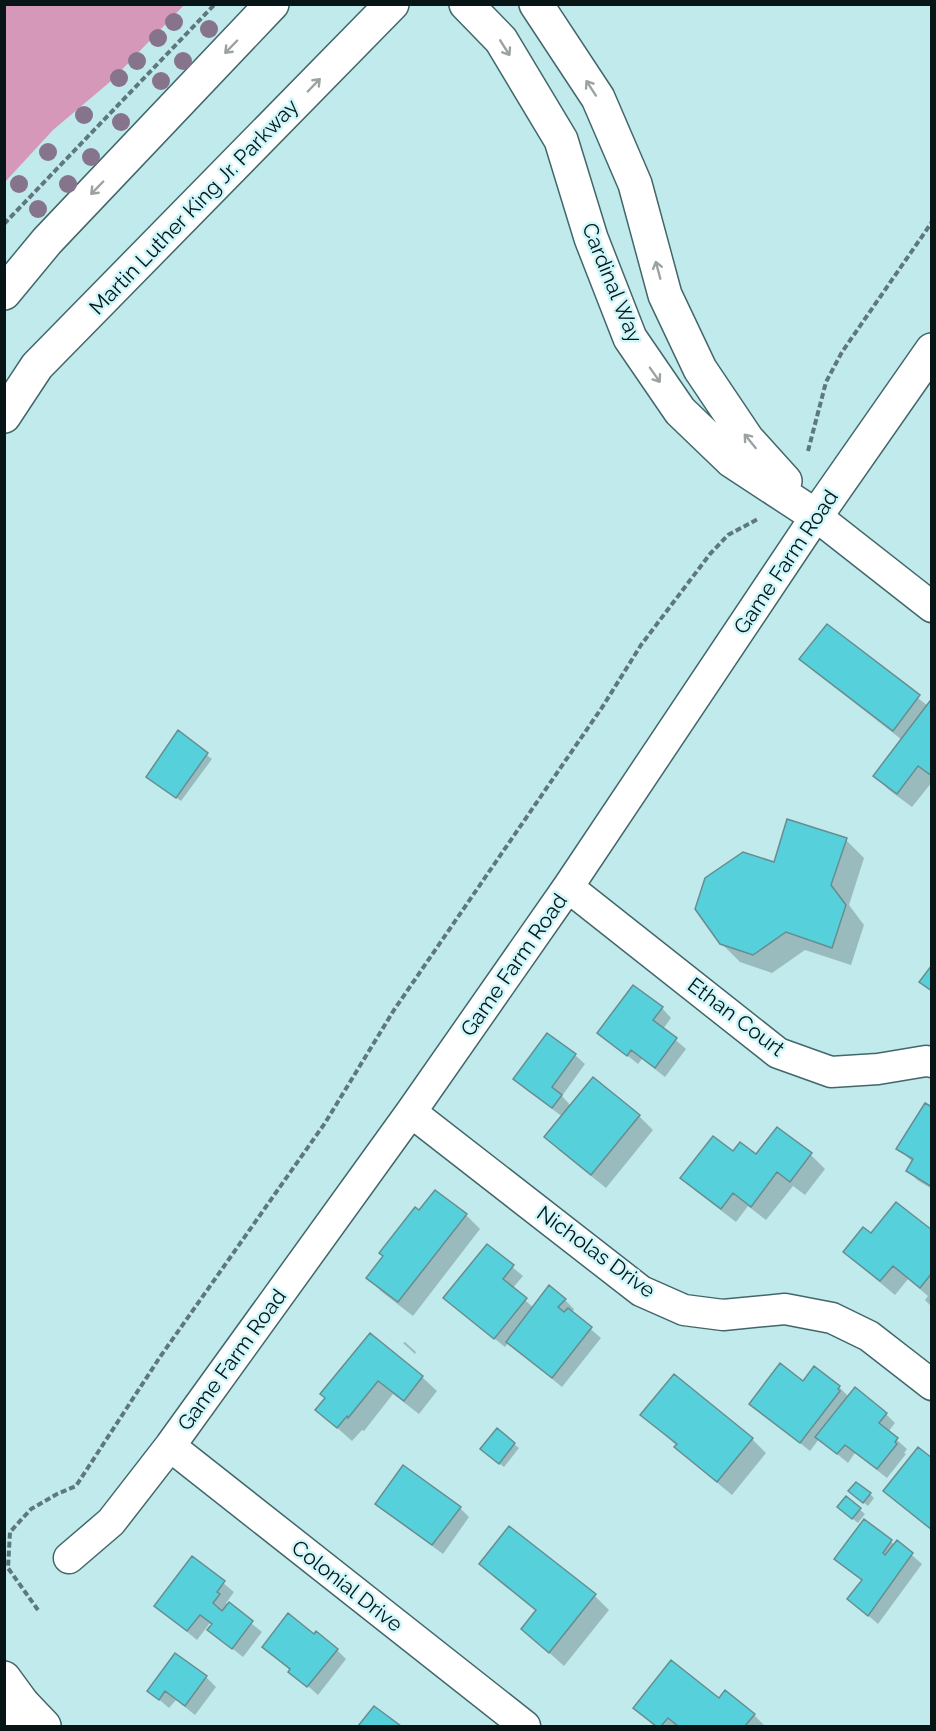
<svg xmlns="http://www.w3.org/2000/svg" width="936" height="1731" font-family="Raleway,sans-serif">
<rect width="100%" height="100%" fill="#c1eaed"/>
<!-- green -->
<path fill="#d698b9" d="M5,4h179v1l-73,76 -58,49 -48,52z"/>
<!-- shadow -->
<path fill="#0003" d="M827,626l101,80 4,-2v78l-20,25 -23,-17 -14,-14 27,-36 -86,-67 -15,-14z
M178,733l34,26 -31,42 -29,-20z
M846,840l18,18 -15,47 15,20 -13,40 -46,-15 -33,23 -32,-11 -19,-19 54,-79z
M662,1008l9,10 -8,11 23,20 -21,28 -23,-18 -4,5 -39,-31z
M575,1055l10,9 -23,32 9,10 68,10 14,14 -47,58 -46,-37 -14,-14 17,-20 -38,-28 -10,-10z
M932,1109v80l-15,-9 -9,-10 5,-8 -15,-13z
M777,1129l34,26 14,14 -20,26 -12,-9 -27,34 -18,-14 -12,16 -39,-30 -15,-14 74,-22z
M419,1213l47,2 14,14 -67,87 -31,-24 -14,-14z
M932,1232v75l-7,-7 3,-4 -20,-17 -13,16 -35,-29 -15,-14 27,-17z
M487,1246l36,30 -11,13 22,19 31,-8 9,9 -2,4 29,25 -39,49 -54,-44 -3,4 -50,-40z
M370,1335l52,42 15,14 -18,23 -26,-20 -29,37 -2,-1 -10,11 -35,-31z
M405,1342l11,10 -1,2 -12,-11z
M804,1383l35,4 10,10 37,17 9,9 -7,9 19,17 -3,4 2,1 -19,24 -32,-25 -7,10 -29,-24 -9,12 -59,-47z
M642,1415l110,24 14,14 -34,42 -41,-34 -14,-15z
M514,1444l5,4 -15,19 -17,-13z
M870,1494l4,4 -6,8 -13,-10z
M846,1498l19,16 -7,9 -15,-12z
M377,1504l83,4 9,9 -26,37 -56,-41z
M864,1521l31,24 2,-3 25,22 -44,60 -29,-25 14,-18 -27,-23z
M510,1528l85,68 14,14 -45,56 -41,-37 14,-17 -42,-34 -14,-14z
M193,1558l41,34 -8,11 36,29 -19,25 -34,-27 4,-5 -3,-2 -13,17 -41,-34z
M315,1636l22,14 9,9 -28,36 -54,-48z
M206,1677l10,10 -21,28 -19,-15 -7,8 -20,-17z
M719,1700l35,15 11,11h-111l-19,-18z
M374,1708l24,18h-38z"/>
<!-- building -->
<path fill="#56d0da" stroke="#678d90" stroke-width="1.5" d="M827,624l93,71 -27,36 -94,-72z
M930,701l2,1v74l-14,-10 -21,28 -24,-18z
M178,730l30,23 -32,45 -30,-21z
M787,819l60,19 -16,47 15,20 -14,43 -46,-16 -33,23 -33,-11 -25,-35 10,-31 38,-26 31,10z
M932,965v26l-13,-9z
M633,985l30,22 -10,13 24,18 -22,30 -24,-18 -4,6 -30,-23z
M547,1033l29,21 -24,33 10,8 -10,13 -39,-29z
M593,1077l47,38 -49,60 -47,-38z
M925,1103l7,4v80l-26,-16 7,-12 -17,-10z
M777,1127l35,26 -22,29 -13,-10 -26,35 -18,-14 -12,16 -41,-31 33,-42 20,15 7,-9 16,12z
M435,1190l32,24 -69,88 -32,-24 17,-22 -4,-3 36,-46 4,3z
M896,1202l36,28v43l-12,15 -27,-22 -13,15 -37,-29 20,-25 8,6z
M487,1244l27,21 -11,14 24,19 -33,41 -51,-41z
M549,1285l17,14 -8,8 6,5 4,-4 24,19 -40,51 -46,-36z
M370,1333l53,43 -19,25 -26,-20 -30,37 -1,-2 -10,12 -22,-18 10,-12 -5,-4z
M780,1363l23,18 11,-15 26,20 -2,3 2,2 -40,52 -51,-39z
M674,1374l79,64 -36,44 -43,-35 3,-3 -37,-29z
M855,1387l32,26 -8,10 19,15 -3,4 2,2 -20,25 -32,-24 -8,9 -22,-17z
M497,1428l18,15 -16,21 -19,-15z
M918,1447l14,11v72l-49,-39z
M403,1465l58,42 -29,38 -57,-41z
M856,1482l15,11 -8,10 -15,-12z
M846,1496l15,12 -9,11 -15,-12z
M864,1519l28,21 -9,13 2,2 12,-15 16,13 -45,63 -21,-17 15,-19 -28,-21z
M509,1526l87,68 -47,59 -28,-24 15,-19 -57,-46z
M192,1556l33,25 -8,11 3,2 -7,9 9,8 7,-9 24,19 -21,28 -25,-19 5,-6 -12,-9 -13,16 -33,-25z
M288,1613l26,21 2,-3 22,18 -31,38 -19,-15 2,-3 -28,-22z
M175,1653l32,23 -22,30 -20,-15 -6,9 -12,-9z
M671,1660l48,38 6,-8 30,24 -10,12h-67l-10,-8 -7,8h-5l-23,-18z
M374,1706l27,20h-43z"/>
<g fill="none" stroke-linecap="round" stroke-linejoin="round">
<defs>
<path id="minor" d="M568,887l210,166 53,19 47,-3 48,-8 6,1
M411,1112l230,179 43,19 39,5 62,-6 47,9 37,18 63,49
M170,1446l355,280
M69,1558l42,-36 59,-76 241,-334 157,-225 248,-371 116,91"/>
<path id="tertiary" d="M466,4l35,36 60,100 30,98 39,100 50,73 52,50 84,55
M536,4l62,94 37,86 30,111 35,74 47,70 38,42
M816,516l116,-166
M4,1722l19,-18"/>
<path id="primary" d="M4,293l43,-52 225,-237
M4,416l33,-50 355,-362
M4,1678l19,26 21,22"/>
</defs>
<!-- minor casing -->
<use href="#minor" stroke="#42676a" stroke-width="33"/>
<!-- tertiary casing -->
<use href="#tertiary" stroke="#42676a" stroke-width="36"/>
<!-- primary casing -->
<use href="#primary" stroke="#42676a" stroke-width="36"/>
<!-- path -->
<path stroke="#5e797c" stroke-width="4" stroke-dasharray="6 3" stroke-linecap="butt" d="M4,224l211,-220
M808,451l18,-69 16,-30 90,-130
M38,1610l-30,-42 2,-36 21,-23 26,-15 19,-8 84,-129 165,-234 69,-113 209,-304 38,-61 69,-91 18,-19 30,-16"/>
<!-- minor -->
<use href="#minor" stroke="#fff" stroke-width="30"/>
<!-- tertiary -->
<use href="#tertiary" stroke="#fff" stroke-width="33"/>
<!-- primary -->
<use href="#primary" stroke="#fff" stroke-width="33"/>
</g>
<!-- trees -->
<g fill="#86738c">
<circle cx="174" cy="22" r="9"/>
<circle cx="209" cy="29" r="9"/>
<circle cx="158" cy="38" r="9"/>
<circle cx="137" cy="61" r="9"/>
<circle cx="183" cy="61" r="9"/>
<circle cx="119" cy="78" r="9"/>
<circle cx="161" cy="81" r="9"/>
<circle cx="84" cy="115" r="9"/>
<circle cx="121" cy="122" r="9"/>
<circle cx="48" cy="152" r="9"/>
<circle cx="91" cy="157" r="9"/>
<circle cx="19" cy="184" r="9"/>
<circle cx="68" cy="184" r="9"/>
<circle cx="38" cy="209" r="9"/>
</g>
<!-- one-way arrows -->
<defs><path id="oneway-shaft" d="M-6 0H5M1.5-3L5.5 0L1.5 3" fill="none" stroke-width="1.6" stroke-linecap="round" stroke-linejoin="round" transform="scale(1.5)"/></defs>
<g stroke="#9ca1a2">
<use href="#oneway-shaft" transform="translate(231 47) rotate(134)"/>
<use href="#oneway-shaft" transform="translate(505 48) rotate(58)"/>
<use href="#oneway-shaft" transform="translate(314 85) rotate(-46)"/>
<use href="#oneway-shaft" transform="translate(591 88) rotate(-123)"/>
<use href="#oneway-shaft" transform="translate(97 188) rotate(134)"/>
<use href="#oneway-shaft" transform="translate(658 270) rotate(-105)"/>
<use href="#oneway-shaft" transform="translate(655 375) rotate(55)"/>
<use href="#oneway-shaft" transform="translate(750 441) rotate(-129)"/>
</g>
<g text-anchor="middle" stroke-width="5" stroke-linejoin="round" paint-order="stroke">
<!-- street labels -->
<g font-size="21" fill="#071517" stroke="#cef7fb">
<text transform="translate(194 207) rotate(-46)" y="7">Martin Luther King Jr. Parkway</text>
<text transform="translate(612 283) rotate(68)" y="7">Cardinal Way</text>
<text transform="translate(786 562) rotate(-56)" y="7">Game Farm Road</text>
<text transform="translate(514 965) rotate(-55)" y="7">Game Farm Road</text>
<text transform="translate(736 1017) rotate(37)" y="7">Ethan Court</text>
<text transform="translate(596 1252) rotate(36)" y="7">Nicholas Drive</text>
<text transform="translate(232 1360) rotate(-54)" y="7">Game Farm Road</text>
<text transform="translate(347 1586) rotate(38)" y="7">Colonial Drive</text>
</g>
</g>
<!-- border -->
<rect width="936" height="1731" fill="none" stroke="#071517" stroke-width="12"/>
</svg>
